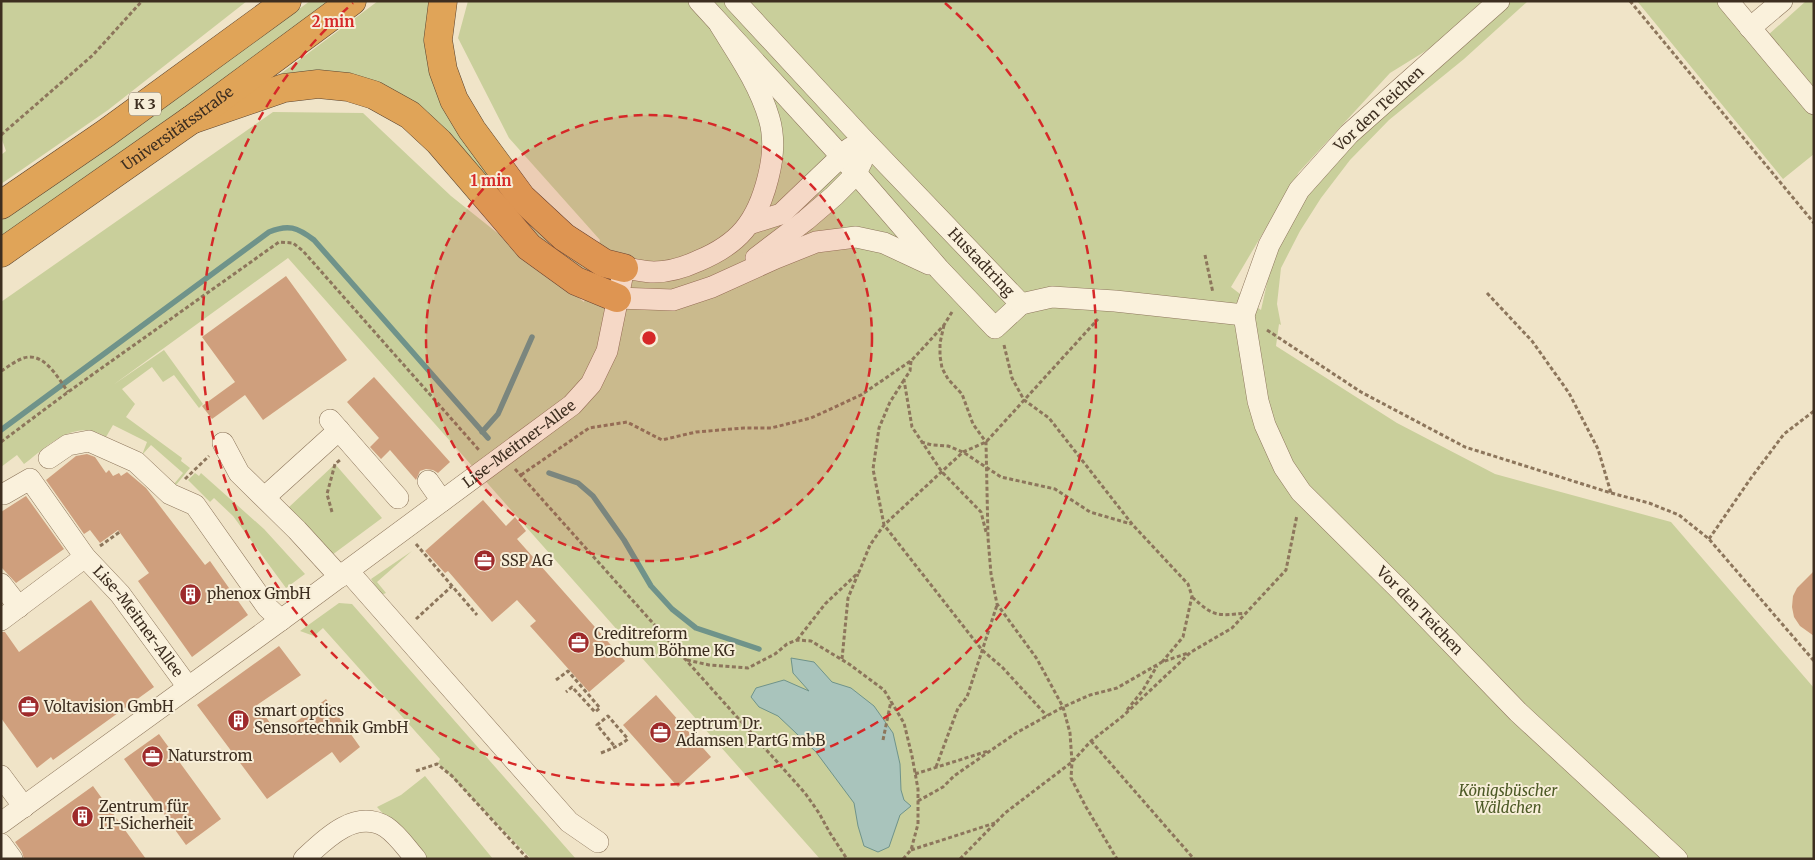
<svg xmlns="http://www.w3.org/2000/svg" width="1815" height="860" font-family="Merriweather,serif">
<rect width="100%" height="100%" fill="#f0e4c8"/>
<!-- green -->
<path fill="#c9cf9b" d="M1,1h246l-139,109 -107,74v-29l5,-4 -5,-14z
M310,1h21l-103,76 -227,161v-18l78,-52z
M378,1h52l-3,42 128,204 20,14 17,10 8,-31 -91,-102 -51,-100 10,-37h1020l-43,38 -55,34 -91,99 -68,115 30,23 13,-58 39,-69 78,-82 115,-100h22l-64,58 -75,61 -39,40 -29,38 -21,33 -19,37 -4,36 4,21 -2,-1 -3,22 121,77 98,51 176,48 143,166v171h-994l-532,-601 -175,127 51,-35 39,54 -4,4 -25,-33 -11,7 -11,-15 -30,22 13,15 -9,13 56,41 -1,3 9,7 -14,17 -2,-1 9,-11 -32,-28 -9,10 5,-13 -34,-17 -7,12c-31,-20 -58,9 -82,27l-7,-9 -16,12v-165l272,-190 90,1 88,83 133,106 7,-26 -45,-30 -103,-117 -163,-51 -1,-3z
M1637,1h80l40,44 49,-44h8v153l-31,25z
M335,464l47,54 -50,37 -44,-47z
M195,473l4,3 2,-3 63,56 41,45 -19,14 -53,-72 -19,-18 -4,4 -22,-22z
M412,551l-35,31 9,11 -5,2 -10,-16z
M339,603l13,1 224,255h-45l-93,-96 2,-4 -117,-131 -9,8 -14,-5z
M425,776l68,83h-69l-47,-52 24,-12z"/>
<!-- water -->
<path fill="#a9c4bc" stroke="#6f938a" d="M791,658l23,4 18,20 19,6 23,18 19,27 7,31 1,26 3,10 7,6 -11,9 -11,32 -11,5 -14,-6 -6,-20 -4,-23 -38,-51 -38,-36 -19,-9 -8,-10 5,-9 28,-8 25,11 -16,-18z"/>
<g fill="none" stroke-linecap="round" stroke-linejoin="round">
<!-- stream -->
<path stroke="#6f938a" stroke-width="5.5" d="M1,430l268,-198c19,-8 28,-5 45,8l174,198
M482,432l16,-18 34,-77
M549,473l29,10 15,13 31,44 27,46 21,23 24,19 63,21"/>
</g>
<!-- building -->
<path fill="#cf9f7d" d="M286,276l61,84 -84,60 -18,-25 -33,24 -10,-13 33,-24 -33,-45z
M374,377l76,85 -12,11 -5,-3 -7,-1 -6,2 -4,9 -26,-30 -9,9 -11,-12 9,-9 -32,-36z
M87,454l8,3 11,16 3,-3 4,6 6,-3 2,3 6,-4 19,16 59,77 5,-4 38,54 -56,42 -54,-76 11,-8 -31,-43 -18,13 -10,-13 -6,4 -38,-54 30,-24z
M26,496l38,53 -48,34 -15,-16v-55z
M483,500l23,26 9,-9 11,14 -9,8 108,122 -36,31 -59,-66 6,-5 -19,-21 -25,22 -44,-51 -3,2 -20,-22z
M1814,571v65l-14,-10 -6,-9 -2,-10 1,-11 4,-8z
M91,600l63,87 -101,73 -2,-3 -14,11 -36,-50v-86h4l14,20z
M279,646l22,29 -44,30 22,30 47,-36 34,48 -20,16 -8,-11 -65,47 -70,-94z
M656,695l55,62 -33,30 -55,-62z
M159,734l62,85 -35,26 -62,-86z
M93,786l53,73h-122l-2,-7 -7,-10z"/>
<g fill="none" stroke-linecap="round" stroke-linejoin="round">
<defs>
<g id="minor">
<path d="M699,1l143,156 97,112 56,59 26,-24"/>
<path id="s1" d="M735,1l126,136 160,167"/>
<path id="s2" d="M1499,1l-150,133 -50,56 -30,55 -25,70 14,86 7,24 19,42 17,25 99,98 118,122 159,147"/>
<path d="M1728,1l86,103"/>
<path d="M1750,28l32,-27"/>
<path d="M749,224l32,-10 69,-66"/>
<path d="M756,258l50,-38 28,-24 21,-21 7,-14"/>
<path d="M617,298l56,2 39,-13 64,-29 40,-16 40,-5 28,6 45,21"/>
<path d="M1021,304l31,-7 63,4 129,14"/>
<path d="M330,420l68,78"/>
<path d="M223,443l16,30 58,57 43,47"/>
<path d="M49,458l19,-13 21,-4 47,21 34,32 25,11 72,102 14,13"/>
<path d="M428,481l14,20"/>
<path id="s3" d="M1,494h3l26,-15 55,78 35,37 68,93"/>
<path d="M265,497l74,-67"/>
<path d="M348,571l221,251 29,20"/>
<path d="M1,584l18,23"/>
<path d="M1,620l84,-63"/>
<path d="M1,776l23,31"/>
<path id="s4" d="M1,823l280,-203 291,-215 19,-21 16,-33 17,-83c10,1 20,4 30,4 14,0 31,-5 44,-11 41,-17 59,-39 70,-83 5,-19 7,-40 1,-60 -10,-34 -31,-64 -49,-93"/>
<path d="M1,844l11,15"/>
<path d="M304,859c20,-19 51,-51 82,-32 12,8 21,22 30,32"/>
</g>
<g id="highway">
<path d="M443,1l-5,39 5,30 11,30 18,30 50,68 42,39 40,26 20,5"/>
<path d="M191,120l93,-32 34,-4 30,3 26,8 36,20 29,27 90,105 47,34 41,17"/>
<path d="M1,205l105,-72 181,-132"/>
<path id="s5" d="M1,253l190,-133 161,-119"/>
</g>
</defs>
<!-- minor casing -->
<use href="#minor" stroke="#8d765c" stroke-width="22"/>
<!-- highway casing -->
<use href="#highway" stroke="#5b4430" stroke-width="29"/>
<!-- path -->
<path stroke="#8d765c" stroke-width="3" stroke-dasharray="4 2.5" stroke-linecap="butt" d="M1630,1l184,222
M1,135l92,-80 49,-54
M1205,255l8,38
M1487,293l45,48 37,52 29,56 13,44
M944,325l-4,18v13l2,12 6,11 14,15 11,30 13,18 2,96 3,36 6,30 40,55 26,48 7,26 2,29 -1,16 15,29 31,52
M1267,330l94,62 104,55 146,46 38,10 30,12 30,24 105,122
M1004,345l8,33 12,22 25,18 83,106 56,60 4,12 -9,41 -21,25 26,-9
M911,361l-1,10 -6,9 8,47 30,45 39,40 5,20
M1,371c7,-4 13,-9 20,-12 22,-10 37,19 47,33
M904,380l-14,22 -11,26 -6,41 11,56 98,125 20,17 45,49
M1,442l67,-50 211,-150 14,1 10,8 176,199
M921,442l11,3 16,1 15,6 38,25 54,12 35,23 41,12
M515,469l290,324 14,20 11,20 17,26
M521,475l68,-47 38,-6 35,18 34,-8 48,-4h27l40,-10 50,-23 51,-35 32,-35 8,-13
M185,479l24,-23
M332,512l-5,-18 8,-30 5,-4
M1709,539l42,-61 33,-44 30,-23
M416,544l61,71
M100,546l21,-15
M1192,597c22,20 25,19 54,16
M416,619l36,-33
M797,640l28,-36 34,-32 11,-27 14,-20 79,-73 23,-10 112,-123
M842,659l6,-61 10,-24
M687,660l22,5 39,3 27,-14 12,-10 10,-4 14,1 38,23 35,26 20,33 8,33 6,33v35l-7,26 -8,9
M556,680l12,-9 32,37 -5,4 -23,-25 -6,5
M1127,710l16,-20 14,-24
M883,740l8,-39
M1091,741l103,118
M601,753c10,-4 18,-7 27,-14l-20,-23 -11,9 19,23
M936,767l22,-59 9,-11 30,-92
M416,771l21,-7 15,12 76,83
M915,774l73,-23
M918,801l25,-14 11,-11 62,-43 47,-26 27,-12 27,-7 45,-26
M911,850l84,-27
M960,859l45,-46 67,-51 19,-21 32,-25 68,-64 41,-24 54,-58 11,-55"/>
<!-- minor -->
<use href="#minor" stroke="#faf1dc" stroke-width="21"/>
<!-- highway -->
<use href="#highway" stroke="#e0a458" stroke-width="28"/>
</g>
<!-- distance rings -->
<circle cx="649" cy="338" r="223" fill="#d62828" fill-opacity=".12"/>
<g fill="none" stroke="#d62828" stroke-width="2.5" stroke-dasharray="9 6">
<circle cx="649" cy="338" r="223"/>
<path d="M945 3A447 447 0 1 1 353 3"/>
</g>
<!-- icons -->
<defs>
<symbol id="office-disc" viewBox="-11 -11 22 22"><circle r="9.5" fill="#9e2a2b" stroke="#f7eed8"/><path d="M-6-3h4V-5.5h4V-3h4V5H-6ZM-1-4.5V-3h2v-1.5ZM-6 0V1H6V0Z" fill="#fff"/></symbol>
<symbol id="building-disc" viewBox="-11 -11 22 22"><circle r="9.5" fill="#9e2a2b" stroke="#f7eed8"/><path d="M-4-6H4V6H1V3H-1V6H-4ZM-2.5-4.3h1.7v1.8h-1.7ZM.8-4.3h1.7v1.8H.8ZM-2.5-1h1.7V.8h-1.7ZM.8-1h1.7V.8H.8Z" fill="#fff"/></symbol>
</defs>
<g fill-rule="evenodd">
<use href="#office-disc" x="472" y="548" width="25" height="25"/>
<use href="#building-disc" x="178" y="582" width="25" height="25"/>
<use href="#office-disc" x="566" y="630" width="25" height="25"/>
<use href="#office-disc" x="16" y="694" width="25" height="25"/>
<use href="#building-disc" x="226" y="708" width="25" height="25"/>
<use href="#office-disc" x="648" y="720" width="25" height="25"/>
<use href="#office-disc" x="140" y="744" width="25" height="25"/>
<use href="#building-disc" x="70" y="804" width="25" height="25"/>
</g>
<g text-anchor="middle" stroke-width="4" stroke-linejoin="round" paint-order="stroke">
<!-- shield labels -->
<rect fill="#f7eed8" stroke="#756857" stroke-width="1" x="129" y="92.5" width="32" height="23" rx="4"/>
<g font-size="14" font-weight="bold" fill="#3d2e20">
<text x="145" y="109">K 3</text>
</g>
<!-- street labels -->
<g font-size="15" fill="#3d2e20" stroke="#f7eed8">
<text transform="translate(1379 109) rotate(-43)" y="5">Vor den Teichen</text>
<text dy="5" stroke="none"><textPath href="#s5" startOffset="216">Universitätsstraße</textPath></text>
<text dy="5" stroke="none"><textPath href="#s1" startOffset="359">Hustadtring</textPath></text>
<text dy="5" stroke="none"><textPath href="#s4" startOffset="642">Lise-Meitner-Allee</textPath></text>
<text dy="5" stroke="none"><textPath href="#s2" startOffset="769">Vor den Teichen</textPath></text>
<text dy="5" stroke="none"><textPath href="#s3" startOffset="212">Lise-Meitner-Allee</textPath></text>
</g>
<!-- poi labels -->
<g font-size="15" fill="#3d2e20" stroke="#f7eed8" text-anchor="start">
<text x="501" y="566">SSP AG</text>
<text x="207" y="599">phenox GmbH</text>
<text x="594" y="639">Creditreform<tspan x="594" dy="17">Bochum Böhme KG</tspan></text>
<text x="44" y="712">Voltavision GmbH</text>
<text x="254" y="716">smart optics<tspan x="254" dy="17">Sensortechnik GmbH</tspan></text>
<text x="676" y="729">zeptrum Dr.<tspan x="676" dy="17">Adamsen PartG mbB</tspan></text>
<text x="168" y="761">Naturstrom</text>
<text x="99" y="812">Zentrum für<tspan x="99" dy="17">IT-Sicherheit</tspan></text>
</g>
<!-- park labels -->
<g font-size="15" font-style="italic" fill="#4d5a26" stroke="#f7eed8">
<text x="1508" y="796">Königsbüscher<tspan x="1508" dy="17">Wäldchen</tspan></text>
</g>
</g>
<circle cx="649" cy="338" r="8" fill="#d62828" stroke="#f7eed8" stroke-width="2.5"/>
<g font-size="15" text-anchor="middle" font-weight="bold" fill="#d62828" stroke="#f7eed8" stroke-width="4" stroke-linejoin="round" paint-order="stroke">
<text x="333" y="27">2 min</text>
<text x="491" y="186">1 min</text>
</g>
<!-- border -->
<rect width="1815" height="860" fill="none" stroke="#3d2e20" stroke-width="5"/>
</svg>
